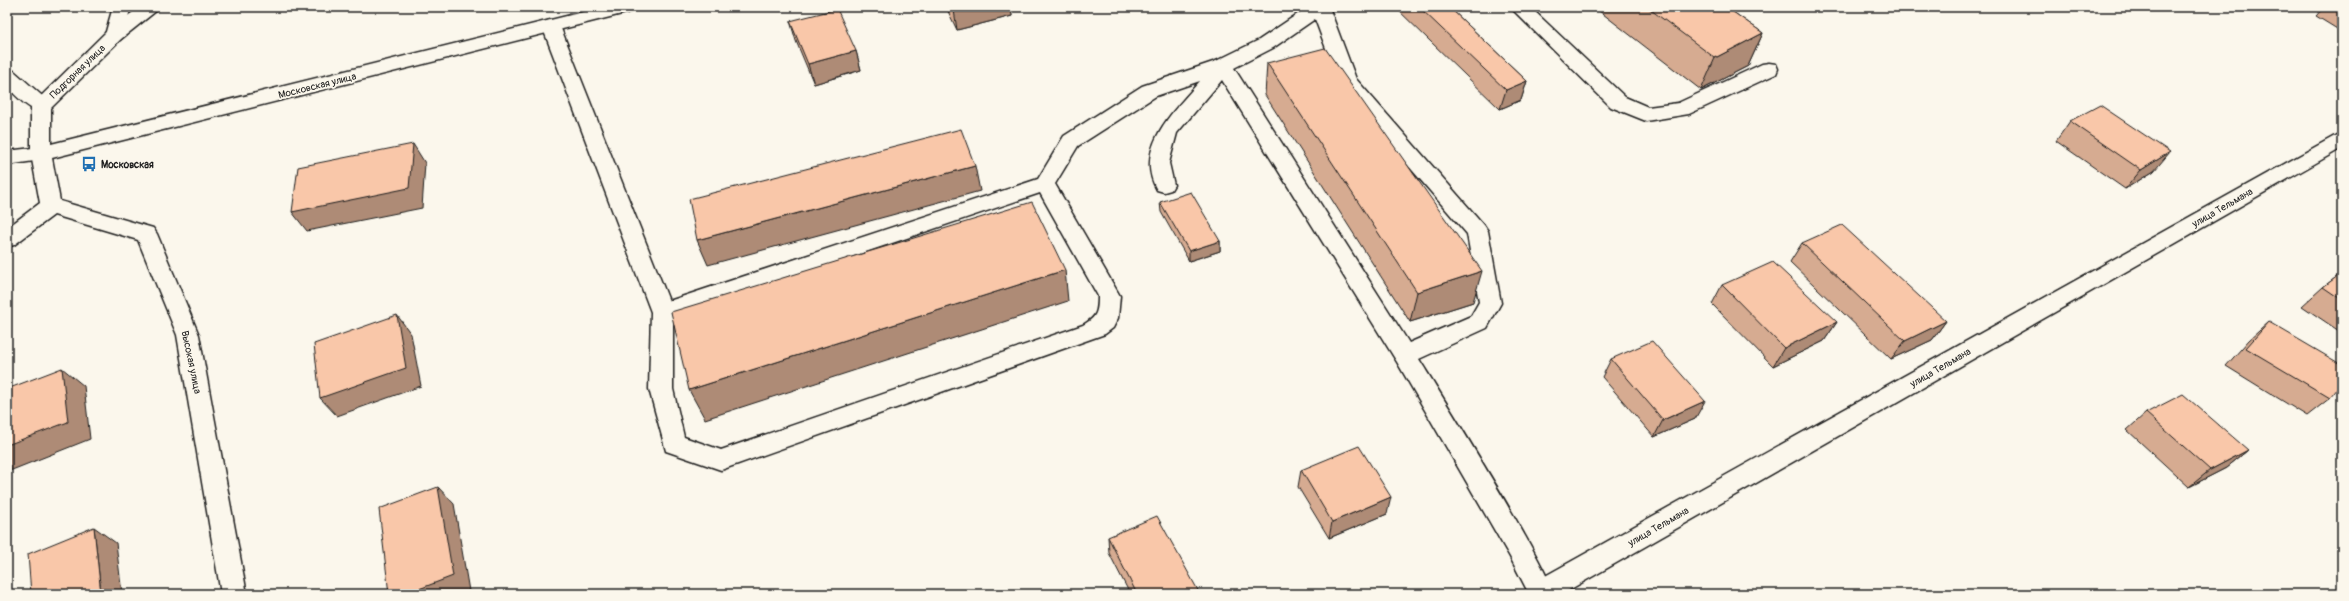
<svg xmlns="http://www.w3.org/2000/svg" width="2349" height="601" font-family="Pangolin,sans-serif">
<rect width="100%" height="100%" fill="#fbf7ec"/>
<filter id="ink" filterUnits="userSpaceOnUse"><feTurbulence type="fractalNoise" baseFrequency=".025" numOctaves="2"/><feDisplacementMap in="SourceGraphic" scale="8" xChannelSelector="R" yChannelSelector="G"/><feConvolveMatrix kernelMatrix="1 2 1 2 8 2 1 2 1" color-interpolation-filters="sRGB"/></filter>
<g filter="url(#ink)">
<g fill="none" stroke-linecap="round" stroke-linejoin="round">
<defs>
<path id="lane" d="M113,7h18l-10,32 -7,2 -7,-2 -2,-4z
M1308,7h21l27,72 128,146 4,6 13,72 -14,25 -68,31c17,27 137,221 134,235h-24l-19,-37 -113,-195 -175,-282 -45,53 -8,30 5,22 -3,5 -7,2 -7,-2c-24,-42 18,-80 43,-109l-44,15 -78,50 -23,38 65,112 -2,22 -5,10 -8,6 -384,136 -55,-19 -17,-62 2,-77 -109,-286 3,-4 6,-2 6,2 3,4 109,275 369,-122 26,-43 78,-50 74,-25 43,-21zM1315,19l25,67 127,148 12,68 -8,14 -62,27 -175,-275 39,-20zM1040,193l58,103c0,16 -1,21 -15,29l-362,125 -37,-13 -11,-48v-72z
M1510,7h20l95,90 23,10 30,-4 84,-39 7,-1 7,1 2,5 -2,5 -87,40 -43,7 -35,-14z
M7,70l7,1 34,30 3,5 -3,5c-16,4 -30,-14 -41,-24z"/>
<path id="street" d="M140,7h21l-40,32 -70,69v36l552,-137h32l-3,4 -6,2 -574,145 8,43 93,27 4,6 42,101 48,259h-26l-44,-259 -39,-95 -84,-25 -40,30 -7,2v-19l33,-25 -9,-49v-48l76,-75z
M2342,132v16l-780,446h-37l4,-9z"/>
<path id="secondary" d="M41,147l7,2 3,5 -3,5 -41,6v-14z"/>
</defs>
<!-- lane casing -->
<use href="#lane" stroke="#1c1c1c" stroke-width="3"/>
<!-- street casing -->
<use href="#street" stroke="#1c1c1c" stroke-width="3"/>
<!-- secondary casing -->
<use href="#secondary" stroke="#1c1c1c" stroke-width="3"/>
<!-- lane -->
<use href="#lane" fill="#fbf7ec" fill-rule="evenodd"/>
<!-- street -->
<use href="#street" fill="#fbf7ec" fill-rule="evenodd"/>
<!-- secondary -->
<use href="#secondary" fill="#fbf7ec" fill-rule="evenodd"/>
</g>
<!-- wall -->
<path fill="#d6ab91" stroke="#1c1c1c" d="M946,7h65l1,9 -55,14z
M1395,7h54l78,74 -6,19 -21,9z
M1594,7h132l37,26 -15,33 -47,24z
M2324,7h18v25l-26,-16z
M790,21l66,30 5,19 -47,14 -18,-43z
M1267,63l206,239 -63,20 -145,-227z
M2070,121l84,50 -29,18 -69,-48z
M1160,202l60,39v10l-31,10 -28,-49z
M1802,243l144,78 -14,19 -41,19 -101,-97z
M2342,273v60l-40,-27 21,-19z
M1722,285l115,37 -13,19 -51,25 -61,-62z
M2269,322l61,76 -23,18 -81,-50 23,-26z
M1611,359l84,60 -41,18 -52,-60z
M2146,413l102,37 -22,18 -37,19 -62,-57z
M1301,470l86,44 -58,24 -31,-51z
M1108,537l92,57h-70l-21,-41z"/>
<!-- shaded-wall -->
<path fill="#ae8b76" stroke="#1c1c1c" d="M967,7h44l1,9 -55,14 -3,-20z
M1763,33l-15,33 -47,24 14,-32z
M856,51l5,19 -47,14 -6,-20z
M1527,81l-6,19 -21,9 6,-19z
M413,144l12,19 -3,45 -115,23 -15,-19z
M2170,152l-16,19 -29,18 16,-19z
M975,166l5,25 -272,74 -11,-25z
M1220,241v10l-31,10v-10z
M1065,270l3,31 -363,118 -16,-29z
M1482,271l-9,31 -63,20 7,-30z
M397,315l14,19 10,52 -84,30 -17,-18z
M1946,321l-14,19 -41,19 14,-18z
M1837,322l-13,19 -51,25 11,-18z
M62,368l22,18 6,53 -83,33v-27z
M1705,401l-10,18 -41,18 9,-17z
M2248,450l-22,18 -37,19 21,-17z
M438,487l16,17 15,87 -8,3h-55z
M1391,497l-4,17 -58,24 3,-16z
M94,527l22,16 6,51h-21z"/>
<!-- building -->
<path fill="#f9c7a9" stroke="#1c1c1c" d="M952,7h15l-13,3z
M1419,7h30l78,74 -21,9z
M1647,7h79l37,26 -48,25z
M837,9l19,42 -48,13 -18,-43z
M1325,48l157,223 -65,21 -150,-229z
M2100,105l70,47 -29,18 -71,-49z
M961,129l14,37 -278,74 -8,-41z
M413,144l-4,44 -117,24 6,-45z
M1191,192l29,49 -31,10 -29,-49z
M1032,202l33,68 -376,120 -18,-78z
M1842,225l104,96 -41,20 -103,-98z
M1773,262l64,60 -53,26 -62,-63z
M2342,273v27l-19,-13z
M397,315l9,53 -86,30 -6,-54z
M2269,322l73,43v18l-12,15 -84,-50z
M1652,341l53,60 -42,19 -52,-61z
M62,368l6,54 -61,23v-56z
M2183,394l65,56 -38,20 -64,-57z
M1359,446l32,51 -59,25 -31,-52z
M438,487l15,89 -47,18h-17l-10,-85z
M1157,516l43,78h-63l-29,-57z
M94,527l7,67h-70l-3,-40z
M994,590l1,4h-13z"/>
</g>
<!-- icons -->
<defs>
<symbol id="bus-bare" viewBox="-9 -9 18 18"><path d="M-5-6H5V4H4V6H2V4H-2V6H-4V4H-5ZM-3.5-4V0h7V-4ZM-3.5 1.2v1.5H-2V1.2ZM2 1.2v1.5H3.5V1.2Z" fill="#1f6fb2" stroke="#fbf7ec" stroke-width="2.5" paint-order="stroke"/></symbol>
</defs>
<g fill-rule="evenodd">
<use href="#bus-bare" x="78" y="153" width="22" height="22"/>
</g>
<g text-anchor="middle" stroke-width="3.5" stroke-linejoin="round" paint-order="stroke">
<!-- street labels -->
<g font-size="10" fill="#1c1c1c" stroke="#fbf7ec">
<text transform="translate(77 71) rotate(-44)" y="4">Подгорная улица</text>
<text transform="translate(317 85) rotate(-14)" y="4">Московская улица</text>
<text transform="translate(2222 207) rotate(-30)" y="4">улица Тельмана</text>
<text transform="translate(192 362) rotate(78)" y="4">Высокая улица</text>
<text transform="translate(1940 367) rotate(-30)" y="4">улица Тельмана</text>
<text transform="translate(1658 526) rotate(-30)" y="4">улица Тельмана</text>
</g>
<!-- poi labels -->
<g font-size="10" font-weight="bold" fill="#1c1c1c" stroke="#fbf7ec" text-anchor="start">
<text x="101" y="168">Московская</text>
</g>
</g>
<!-- margin -->
<rect width="2349" height="601" fill="none" stroke="#fbf7ec" stroke-width="24"/>
<rect x="12" y="12" width="2325" height="577" fill="none" stroke="#1c1c1c" stroke-width="1.5" filter="url(#ink)"/>
</svg>
